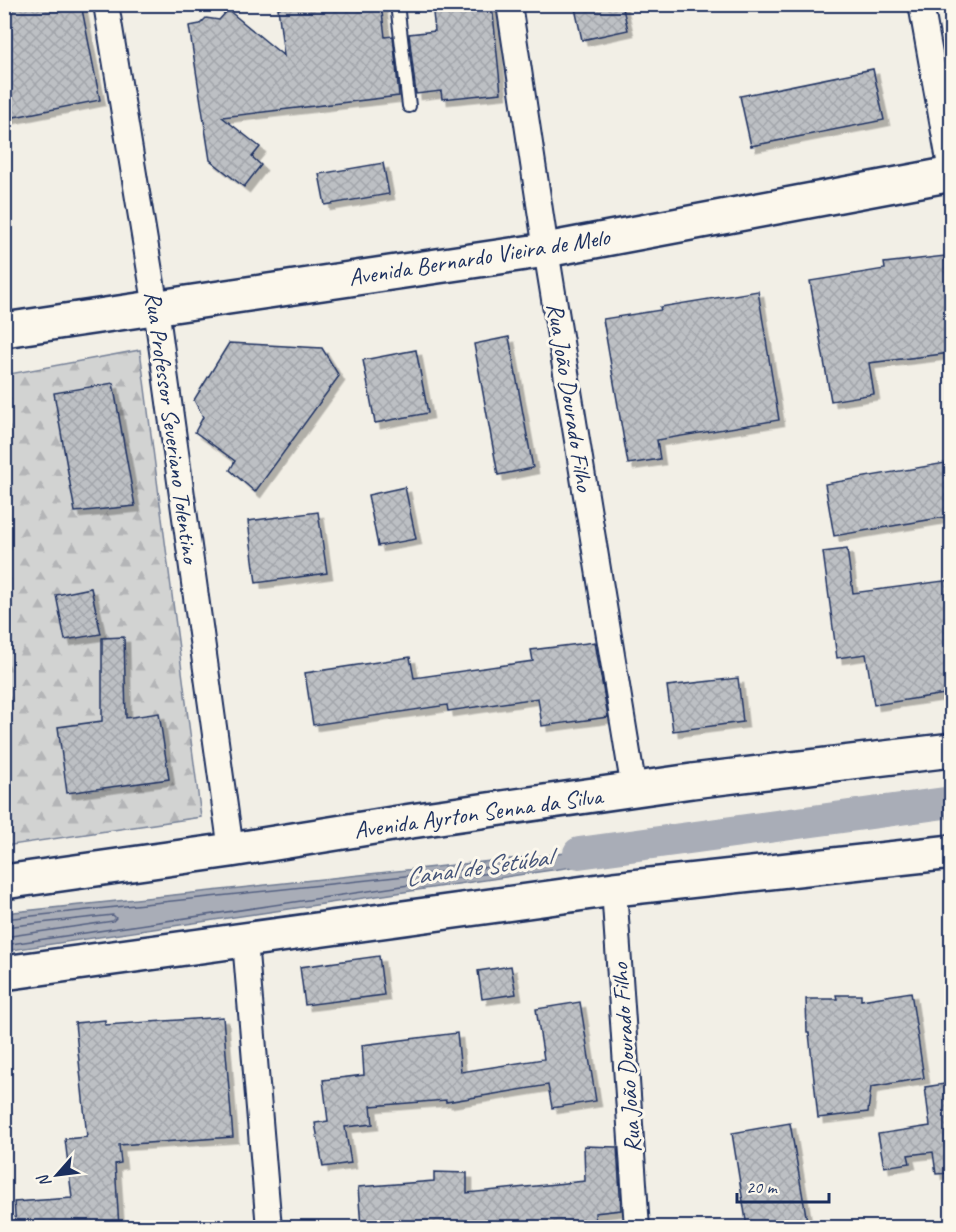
<svg xmlns="http://www.w3.org/2000/svg" width="956" height="1232" font-family="Caveat,sans-serif">
	<style>
		.forest { fill: url(#forest-firs); stroke: #768198; stroke-width: 1.5 }
		.water { fill: #a9adb7; stroke: #707b93; stroke-width: 1.5 }
		.lines { fill: none; stroke-linecap: round; stroke-linejoin: round }
		.shore { stroke: #546182; stroke-width: 1.5 }
		.canal { stroke: #a9adb7; stroke-width: 32 }
		.building { fill: url(#building-cross-hatch); stroke: #1b2f5e; stroke-width: 1.5; filter: url(#shadow) }
		.service-casing { stroke: #1b2f5e; stroke-width: 16 }
		.minor-casing { stroke: #1b2f5e; stroke-width: 28 }
		.primary-casing { stroke: #1b2f5e; stroke-width: 38 }
		.service { stroke: #fbf7ec; stroke-width: 12 }
		.minor { stroke: #fbf7ec; stroke-width: 24 }
		.primary { stroke: #fbf7ec; stroke-width: 33 }
		.labels { text-anchor: middle; dominant-baseline: central; stroke-width: 6; stroke-linejoin: round; paint-order: stroke }
		.street-label { font-size: 24px; fill: #1b2f5e; stroke: #fbf7ec }
		.water-label { font-size: 26px; font-style: italic; fill: #465579; stroke: #fbf7ec }
	</style>
	<defs>
		<pattern id="forest-firs" width="22" height="20" patternUnits="userSpaceOnUse" patternTransform="scale(1.5)"><rect width="22" height="20" fill="#d2d3d2"/><path d="M5 1l3.5 6h-7zM16 11l3.5 6h-7z" fill="#b4b5b7"/></pattern>
		<pattern id="building-cross-hatch" width="8" height="8" patternUnits="userSpaceOnUse" patternTransform="scale(1.5)"><rect width="8" height="8" fill="#bdc0c4"/><path d="M0 0l8 8M0 8l8-8" fill="none" stroke="#a2a5ab"/></pattern>
		<filter id="shadow"><feDropShadow dx="5.5" dy="5.5" stdDeviation="0" flood-color="#0004"/></filter>
	</defs>
	<rect width="100%" height="100%" fill="#f2efe6"/>
	<filter id="ink" filterUnits="userSpaceOnUse"><feTurbulence type="fractalNoise" baseFrequency=".0167" numOctaves="2"/><feDisplacementMap in="SourceGraphic" scale="12" xChannelSelector="R" yChannelSelector="G"/><feConvolveMatrix kernelMatrix="1 2 1 2 8 2 1 2 1" color-interpolation-filters="sRGB"/></filter>
	<g filter="url(#ink)">
		<!-- forest -->
		<path class="forest" d="M140,350L201,817L5,846L4,375Z"/>
		<!-- water -->
		<path class="water" d="M951,805V811L5,951V913L622,847Z"/>
		<g class="lines">
			<!-- shore -->
			<g class="shore">
				<path d="M4,919L489,867L493,870L490,873L4,945"/>
				<path d="M4,927L113,915L116,918L113,921L4,937"/>
			</g>
			<!-- canal -->
			<path class="canal" d="M579,853L952,802"/>
		</g>
		<!-- building -->
		<g class="building">
			<path d="M4,4H81L100,100L4,119Z"/>
			<path d="M308,4H381L385,37L393,36L399,96L222,117L260,147L252,157L261,165L244,187L210,160L189,26L200,24L206,18L219,20L228,10L284,56L278,8Z"/>
			<path d="M432,4H492L501,93L442,99L441,91L416,94L409,34L435,31Z"/>
			<path d="M574,4H622L628,30L582,40Z"/>
			<path d="M873,69L884,120L751,146L740,96Z"/>
			<path d="M383,163L389,194L325,205L319,174Z"/>
			<path d="M945,256L951,312V353L869,363L874,394L831,401L810,281L885,269L884,263Z"/>
			<path d="M758,291L779,420L657,440L660,459L628,464L603,319L661,310L660,307Z"/>
			<path d="M509,337L533,468L498,475L474,344Z"/>
			<path d="M229,343L322,348L339,376L255,492L230,470L235,461L195,432L203,417L194,400Z"/>
			<path d="M416,350L428,413L375,423L363,360Z"/>
			<path d="M113,383L135,506L75,512L54,393Z"/>
			<path d="M945,463L951,499V516L834,536L825,484Z"/>
			<path d="M405,487L416,539L378,546L368,495Z"/>
			<path d="M318,512L327,573L256,583L248,521Z"/>
			<path d="M847,549L853,593L951,580V693L874,705L866,654L837,658L823,552Z"/>
			<path d="M91,588L101,634L65,640L56,595Z"/>
			<path d="M124,637L126,718L159,713L169,779L67,793L58,727L102,721V638Z"/>
			<path d="M595,642L608,717L542,726L538,698L448,711L447,705L313,725L305,673L410,657L414,678L533,661L531,650Z"/>
			<path d="M738,678L743,722L673,731L667,686Z"/>
			<path d="M379,956L384,995L305,1005L300,967Z"/>
			<path d="M511,966L516,994L482,999L478,971Z"/>
			<path d="M911,992L924,1078L871,1087L868,1112L818,1118L809,1033H807L806,999H837L836,995H861V1000Z"/>
			<path d="M580,1002L596,1101L552,1108L548,1085L446,1102V1100L371,1106L373,1124L345,1127L351,1163L323,1167L315,1123L328,1121L323,1080L364,1075L362,1045L457,1033L461,1072L544,1059L536,1009Z"/>
			<path d="M223,1017L233,1137L119,1145L121,1163L115,1164L119,1227H16L14,1202L72,1198L65,1139L87,1137L75,1023L105,1020V1025Z"/>
			<path d="M951,1083V1173L936,1174L933,1152L908,1155L910,1163L884,1167L878,1134L930,1126L925,1087Z"/>
			<path d="M790,1123L808,1227H747L732,1133Z"/>
			<path d="M584,1146L617,1147L621,1210L595,1213L596,1227H361L358,1187L434,1181V1172L467,1173V1193L585,1181Z"/>
		</g>
		<g class="lines">
			<!-- service casing -->
			<g class="service-casing">
				<path id="service" d="M397,4L409,106"/>
			</g>
			<!-- minor casing -->
			<g class="minor-casing">
				<g id="minor">
					<path d="M106,4L156,308L231,850"/>
					<path d="M509,4L546,250L634,790"/>
					<path d="M921,4L952,177"/>
					<path d="M614,889L637,1228"/>
					<path d="M245,941L269,1228"/>
				</g>
			</g>
			<!-- primary casing -->
			<g class="primary-casing">
				<g id="primary">
					<path d="M4,330L546,250L952,174"/>
					<path d="M4,882L231,850L411,821L692,781L952,750"/>
					<path d="M4,973L614,889L952,852"/>
				</g>
			</g>
			<!-- service -->
			<use href="#service" class="service"/>
			<!-- minor -->
			<use href="#minor" class="minor"/>
			<!-- primary -->
			<use href="#primary" class="primary"/>
		</g>
	</g>
	<g class="labels">
		<!-- street labels -->
		<g class="street-label">
			<text transform="translate(479 257) rotate(-9)">Avenida Bernardo Vieira de Melo</text>
			<text transform="translate(570 397) rotate(81)">Rua João Dourado Filho</text>
			<text transform="translate(172 427) rotate(82)">Rua Professor Severiano Tolentino</text>
			<text transform="translate(478 813) rotate(-8)">Avenida Ayrton Senna da Silva</text>
			<text transform="translate(626 1058) rotate(-94)">Rua João Dourado Filho</text>
		</g>
		<!-- water labels -->
		<g class="water-label">
			<text transform="translate(478 867) rotate(-8)">Canal de Setúbal</text>
		</g>
	</g>
	<!-- margin -->
	<rect width="956" height="1232" fill="none" stroke="#fbf7ec" stroke-width="24"/>
	<rect x="12" y="12" width="932" height="1208" fill="none" stroke="#1b2f5e" stroke-width="2" filter="url(#ink)"/>
	<!-- north arrow -->
	<g transform="translate(57 1175) rotate(242)" stroke="#fbf7ec" stroke-width="4.5" paint-order="stroke">
	<path d="M0-4.5L10 22L0 15L-10 22Z" fill="#1b2f5e"/>
	<text y="-9" font-size="16" font-weight="bold" text-anchor="middle" fill="#1b2f5e">N</text>
	</g>
	<!-- scale -->
	<path d="M737 1193v9h92v-9" fill="none" stroke="#1b2f5e" stroke-width="3"/>
	<text x="746" y="1193" font-size="18" fill="#1b2f5e" stroke="#fbf7ec" stroke-width="4.5" paint-order="stroke">20 m</text>
</svg>
